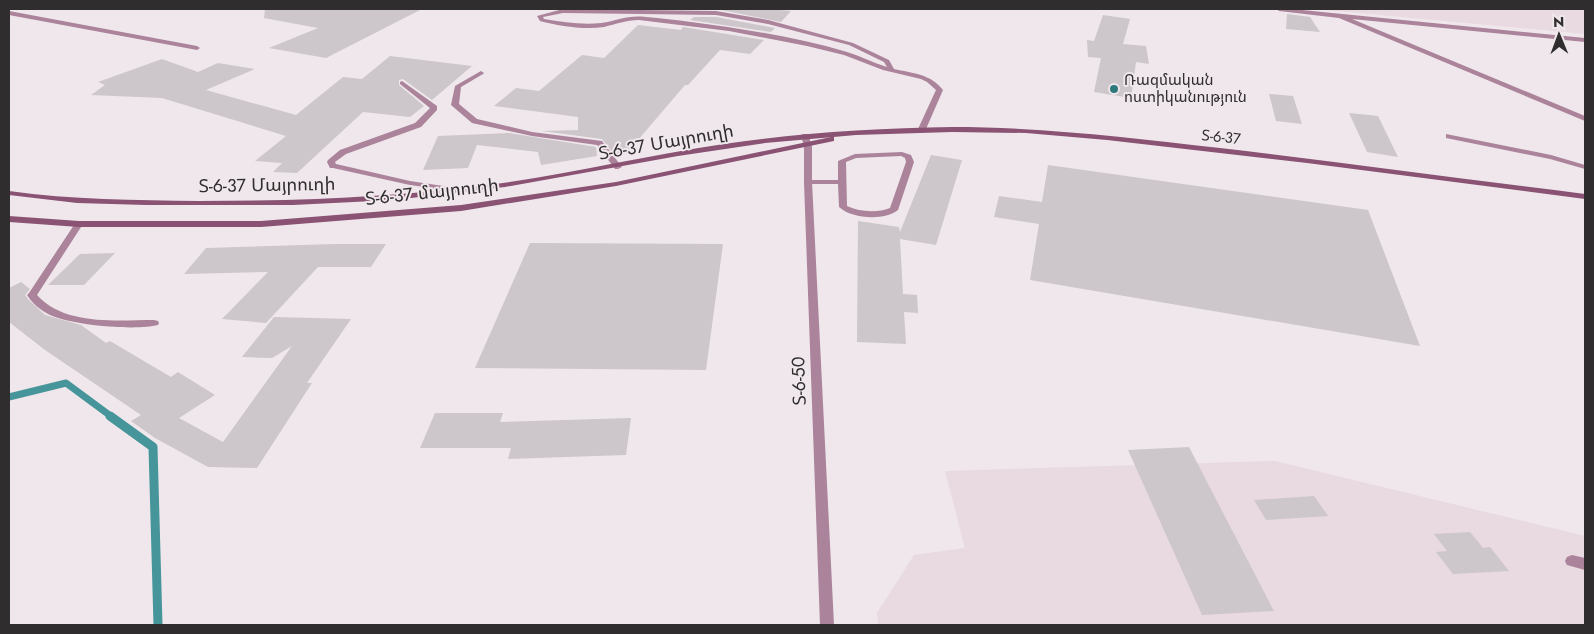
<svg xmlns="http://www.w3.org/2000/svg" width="1594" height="634" font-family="Jost,'Noto Sans Armenian',sans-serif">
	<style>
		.built { fill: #e9d9e1 }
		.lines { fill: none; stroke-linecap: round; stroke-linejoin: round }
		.stream-far1 { stroke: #46959a; stroke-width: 7 }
		.stream { stroke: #46959a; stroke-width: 9 }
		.building { fill: #cdc6ca }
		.service { fill: #ab839a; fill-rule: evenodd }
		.tertiary { fill: #ab839a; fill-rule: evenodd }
		.secondary { fill: #8a5273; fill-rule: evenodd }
		.poi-dot { fill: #2e787c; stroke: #efe7eb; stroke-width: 2 }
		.labels { text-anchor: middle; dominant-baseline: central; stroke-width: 4; stroke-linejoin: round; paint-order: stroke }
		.far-poi-label { font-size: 15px; fill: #302d2e; stroke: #efe7eb; text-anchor: start }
		.far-street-label { font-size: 15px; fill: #302d2e; stroke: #efe7eb }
		.street-label { font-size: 18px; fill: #302d2e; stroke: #efe7eb }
	</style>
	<rect width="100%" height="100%" fill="#efe7eb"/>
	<!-- built -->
	<g class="built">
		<path d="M1315,9H1585V34Z"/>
		<path d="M1275,461L1585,536V625H878L877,613L914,555L965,548L945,471Z"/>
	</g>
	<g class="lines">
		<!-- stream-far1 -->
		<path class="stream-far1" d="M9,397L66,383L112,417"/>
		<!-- stream -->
		<path class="stream" d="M110,416L153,447L158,625"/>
	</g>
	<!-- building -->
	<g class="building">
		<path d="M265,9H422L326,58L269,48L318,28L264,18Z"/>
		<path d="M702,9H769L791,11L781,22L716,9Z"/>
		<path d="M1287,14L1310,17L1320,32L1286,29Z"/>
		<path d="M1103,15L1130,19L1123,44L1146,46L1149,64L1136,62L1131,98L1094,92L1101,58L1088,57L1087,40L1094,41Z"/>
		<path d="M694,17H716L775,28L771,32L690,20Z"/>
		<path d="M638,25L681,30L683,27L764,40L750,54L720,50L688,85H685L626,154L612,152L602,139L542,131L578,130V117L494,106L516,88L539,91L582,55L604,58Z"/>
		<path d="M390,56L472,66L432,100L403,79L399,80V85L424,106L410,117L363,112L297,173L273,172L282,163L255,161L286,136L162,98L91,95L105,85L98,82L162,59L198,72L218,63L255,69L206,90L296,115L343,77L362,79Z"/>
		<path d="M1269,94L1293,96L1302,124L1276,121Z"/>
		<path d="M1349,113L1378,116L1398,157L1367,152Z"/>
		<path d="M509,133L596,147L597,156L541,165L538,152L477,145L468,168L423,170L438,136Z"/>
		<path d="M931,155L962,160L936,245L900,239L903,294L917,295L918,313L904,312L906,344L857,342L858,221L899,227L900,232Z"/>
		<path d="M1048,165L1368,210L1420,346L1030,280L1039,224L994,217L999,196L1042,202Z"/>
		<path d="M530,243L723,244L706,370L475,368Z"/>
		<path d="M335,244H386L371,267H318L266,323L222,319L268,272L184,274L206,248Z"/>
		<path d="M115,253L84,285H48L80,254Z"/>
		<path d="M21,282L30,289L25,295L28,299L45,315L81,325L106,343L110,341L171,377L178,372L215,395L179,418L223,442L292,346L272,358L242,357L274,317L351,319L307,383H312L257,468L208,467L155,438L131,421L141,415L45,350L9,322V288Z"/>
		<path d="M435,413H503L500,422L631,418L626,455L508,459L511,448H420Z"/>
		<path d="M1189,447L1220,507L1274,611L1202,615L1128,450Z"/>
		<path d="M1314,496L1328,516L1266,520L1254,500Z"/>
		<path d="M1470,532L1483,548L1490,547L1509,571L1453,574L1436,552L1447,551L1434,534Z"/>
	</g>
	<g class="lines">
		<!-- service -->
		<g class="service">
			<path d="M563,9L716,11L768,20L853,43L889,60L894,69C912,73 931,74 943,90L926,129L922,131L918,129L936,90L927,82L921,79L883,70L844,55L807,46L729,31L639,20C626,20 616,24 604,27C583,30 560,26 540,21L537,16ZM563,13L716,15L768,24L849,45L884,62L887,67C873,63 861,56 847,52C796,37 744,29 691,22C676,20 661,18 646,17C626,15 618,21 601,23C582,25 563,22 544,19L543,17Z"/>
			<path d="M1276,9H1292L1585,38V42L1352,19L1585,116V121L1339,18L1279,11Z"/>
			<path d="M9,11L197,46L200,48L197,50L9,15Z"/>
			<path d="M481,71L484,73L483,74L461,87L459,104L477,119L532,132L602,141L622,167L618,169H615L597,145L532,136L472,123L451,105L455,86Z"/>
			<path d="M402,81L437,106V110L421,127L346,154L335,162L336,164L410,181L463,189H466V193L410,185L333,168H330L327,162L328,160L340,150L415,123L430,108L400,84V82Z"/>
			<path d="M1446,134L1551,155L1585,165V169L1550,159L1446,138Z"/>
			<path d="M902,152L911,155L914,162L898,210C884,221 852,219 839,207L838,184H808L804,182L808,180H838V161L855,154ZM901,156L905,158L906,162L890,208C877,213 860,212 847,206L846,162L856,158Z"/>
			<path d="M79,221L83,224L37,295C65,326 116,320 154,320L158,321L159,323L158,325C135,331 71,325 50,315C40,310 33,304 27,295L29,293L76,222Z"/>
			<path d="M1572,555L1585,558V570L1567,565L1565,561L1567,557Z"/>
		</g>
		<!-- tertiary -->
		<path class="tertiary" d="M802,134H808L812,146V182L834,625H820L804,182V146L801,136Z"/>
		<!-- secondary -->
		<g class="secondary">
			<path d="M952,127C1042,127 1131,138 1220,148C1342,162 1463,179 1585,194V199L1307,163L1107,140L1026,133L952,132L856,135L765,143L678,156L505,187L394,200L293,205H146L77,203L9,195V191C72,200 135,200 199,201C301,201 402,197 503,183C577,172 650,155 724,144C799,133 875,128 952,127Z"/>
			<path d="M831,137H834V141L616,186L461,211L261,227H79L9,222V216L79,221H261L461,205L616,182Z"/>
		</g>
	</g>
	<!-- markers -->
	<circle class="poi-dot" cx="1114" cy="89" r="5"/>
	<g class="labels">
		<!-- far-poi labels -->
		<g class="far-poi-label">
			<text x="1124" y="80">Ռազմական<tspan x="1124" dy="17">ոստիկանություն</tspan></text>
		</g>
		<!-- far-street labels -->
		<g class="far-street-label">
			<text transform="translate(1221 137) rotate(6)">Տ-6-37</text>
		</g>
		<!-- street labels -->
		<g class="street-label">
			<text transform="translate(666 142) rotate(-10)">Տ-6-37 Մայրուղի</text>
			<text transform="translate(267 185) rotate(-1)">Տ-6-37 Մայրուղի</text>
			<text transform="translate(432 192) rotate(-6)">Տ-6-37 մայրուղի</text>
			<text transform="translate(799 381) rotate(-92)">Տ-6-50</text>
		</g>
	</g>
	<!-- border -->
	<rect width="1594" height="634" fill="none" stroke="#302d2e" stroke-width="20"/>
	<!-- north arrow -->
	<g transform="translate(1559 35) rotate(359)" stroke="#efe7eb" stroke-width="4" paint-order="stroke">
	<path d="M0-4L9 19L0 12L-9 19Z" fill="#302d2e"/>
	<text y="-8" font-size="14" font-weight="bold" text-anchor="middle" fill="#302d2e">N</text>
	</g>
</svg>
